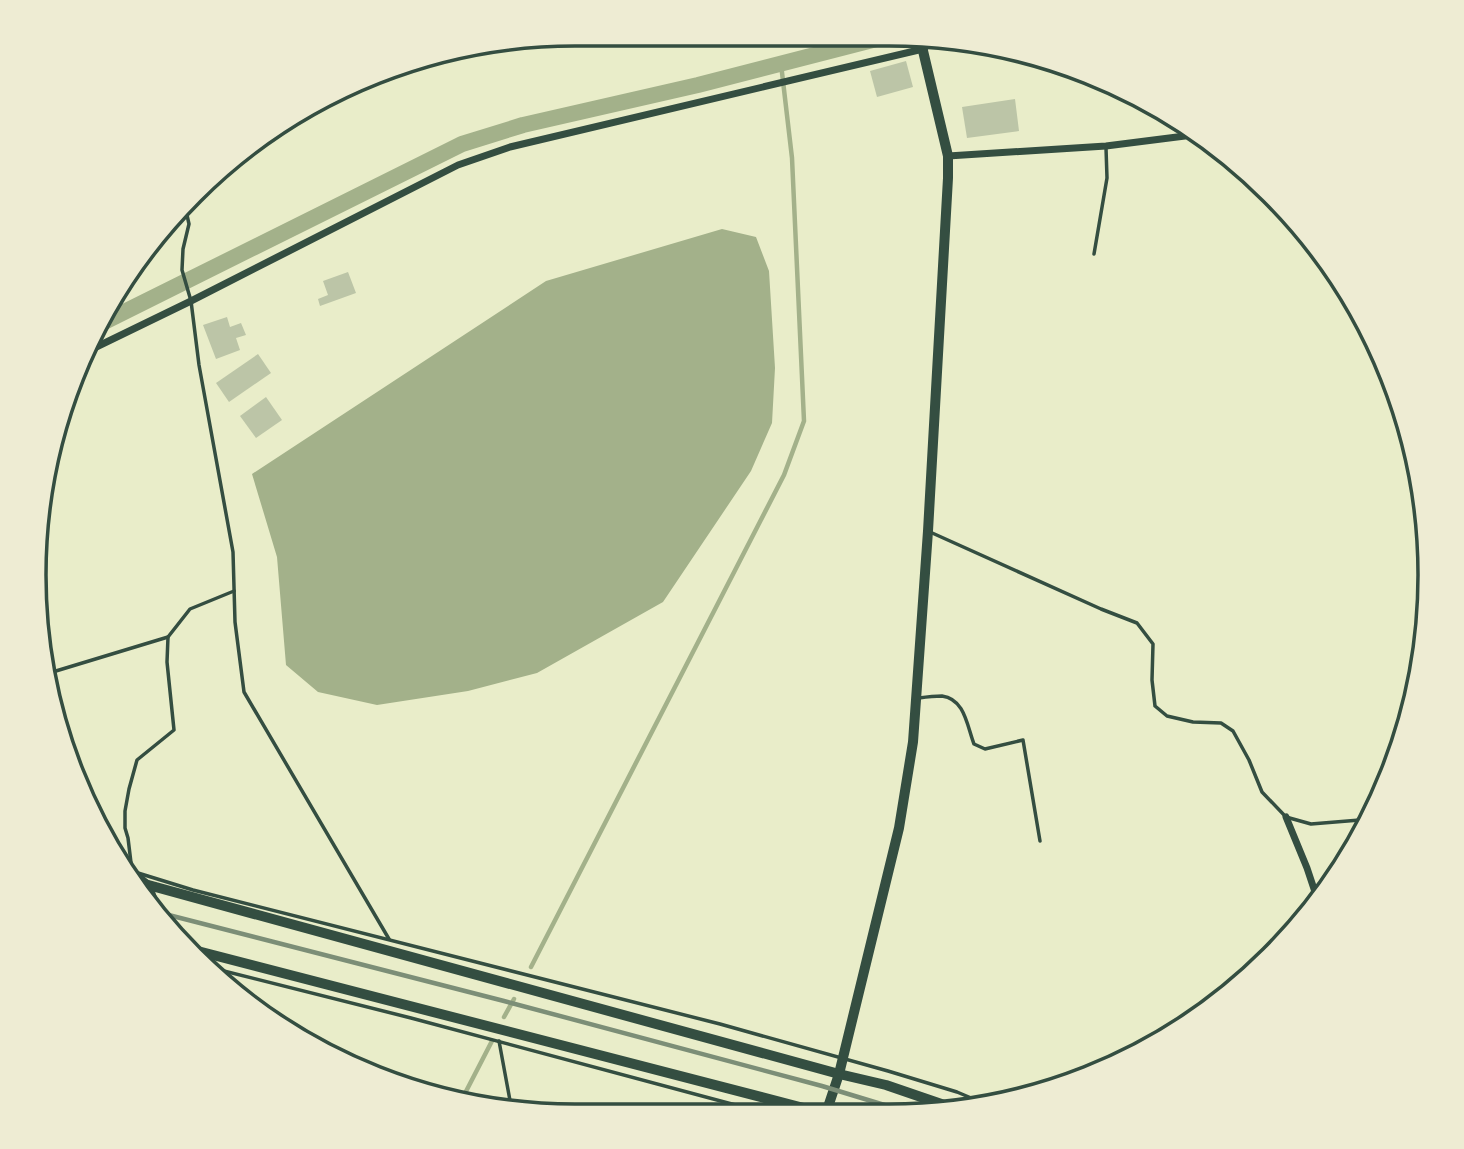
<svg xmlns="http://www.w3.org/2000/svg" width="1464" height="1149" font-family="'Fira Sans Condensed',sans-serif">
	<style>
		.water { fill: #a3b18a }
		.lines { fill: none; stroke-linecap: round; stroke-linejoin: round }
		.stream { stroke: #a3b18a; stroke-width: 4.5 }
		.canal { stroke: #a3b18a; stroke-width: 16 }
		.building { fill: #bcc5a7 }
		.service { stroke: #344e41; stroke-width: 3.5 }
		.minor { stroke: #344e41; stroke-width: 7 }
		.tertiary { stroke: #344e41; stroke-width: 10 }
		.secondary { stroke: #344e41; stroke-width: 10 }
		.rail { stroke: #7c8e77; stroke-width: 4.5 }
		.rim { fill: none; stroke: #344e41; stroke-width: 3.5 }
	</style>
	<rect width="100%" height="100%" fill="#e9edc9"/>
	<!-- water -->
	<path class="water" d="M722,229L756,237L769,271L775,368L772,423L751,471L663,602L537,673L468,691L377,705L318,692L286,665L277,557L252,474L546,281Z"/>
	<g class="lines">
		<!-- stream -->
		<g class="stream">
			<path d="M531,967L784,475L804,421L792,158L781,64"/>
			<path d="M504,1017L514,999"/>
			<path d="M460,1103L492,1041"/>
		</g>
		<!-- canal -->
		<path class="canal" d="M96,326L462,144L523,125L698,85L896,34"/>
	</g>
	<!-- building -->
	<g class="building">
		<path d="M906,61L913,87L877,97L870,71Z"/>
		<path d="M1015,99L1019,131L967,138L962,107Z"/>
		<path d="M348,272L356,293L320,306L318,299L328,295L323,281Z"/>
		<path d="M227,317L230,327L241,323L246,335L236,338L240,350L216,359L203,325Z"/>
		<path d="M258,354L271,373L229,402L216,383Z"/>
		<path d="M266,397L282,420L256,438L240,416Z"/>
	</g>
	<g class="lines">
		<!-- service -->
		<g class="service">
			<path d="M184,202L189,224L183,249L182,270L191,301L199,365L233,552L235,622L244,692L389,939"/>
			<path d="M1094,254L1107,178L1106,148"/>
			<path d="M930,532L1101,609L1137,623L1153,644L1152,680L1155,706L1167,716L1193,722L1221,723L1233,731L1249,760L1262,792L1286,817L1311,824L1372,819"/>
			<path d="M46,674L168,637"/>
			<path d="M919,698C926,697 934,696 942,696C965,699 967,726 974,744L985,749L1023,740L1040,841"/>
			<path d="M122,868L130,870"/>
			<path d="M132,871L128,838L125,828V811L129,789L137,760L174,730L167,662L168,637L190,609L234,591"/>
			<path d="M138,873L193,890L720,1024L888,1071L957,1092L983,1103"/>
			<path d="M208,967L411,1018L758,1111"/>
			<path d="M499,1041L511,1106"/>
		</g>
		<!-- minor -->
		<g class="minor">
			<path d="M948,156L1106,146L1185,136"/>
			<path d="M86,352L191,301L458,165L510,147L923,49L937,37"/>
			<path d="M1286,817L1307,868L1319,904"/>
			<path d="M132,871L149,885L163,925"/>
		</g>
		<!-- tertiary -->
		<path class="tertiary" d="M826,1113L839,1074L899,828L913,742L928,531L948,178V156L919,34"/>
		<!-- secondary -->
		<g class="secondary">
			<path d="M130,880L839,1074L886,1085L956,1109"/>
			<path d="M186,948L819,1112"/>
		</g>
		<!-- rail -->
		<path class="rail" d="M153,911L504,1001L822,1086L914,1114"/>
	</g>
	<!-- crop -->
	<path d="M0 0H1464V1149H0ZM575 46H889A529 529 0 0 1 1418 575V575A529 529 0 0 1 889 1104H575A529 529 0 0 1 46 575V575A529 529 0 0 1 575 46Z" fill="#eeecd3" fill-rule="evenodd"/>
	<path class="rim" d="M575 46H889A529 529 0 0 1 1418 575V575A529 529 0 0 1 889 1104H575A529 529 0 0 1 46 575V575A529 529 0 0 1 575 46Z"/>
</svg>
